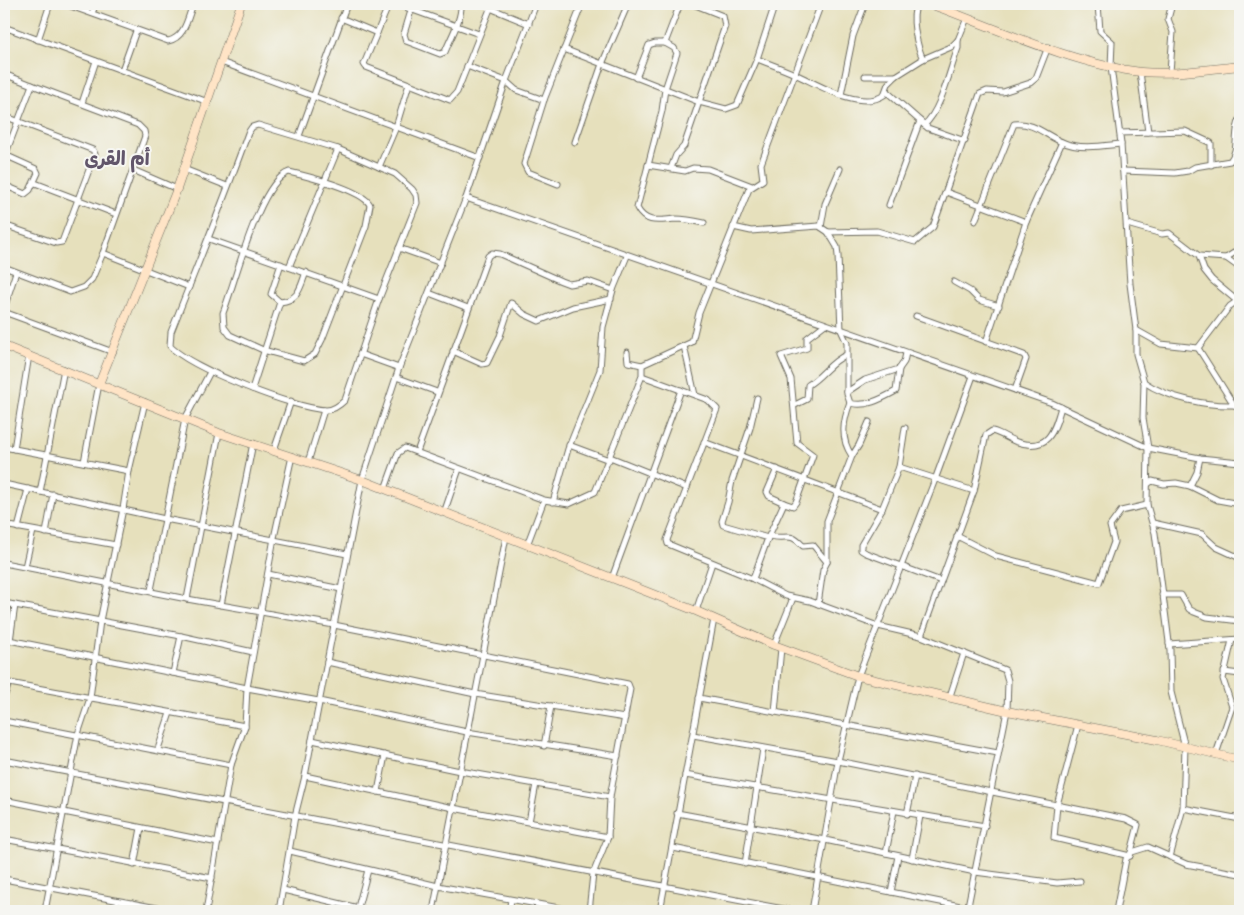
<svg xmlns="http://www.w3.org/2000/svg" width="1244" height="915" font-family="'Gochi Hand','Playpen Sans Arabic',sans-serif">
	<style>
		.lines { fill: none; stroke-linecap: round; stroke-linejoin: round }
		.street-casing { stroke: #6c6a5e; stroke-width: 7 }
		.secondary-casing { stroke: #6c6a5e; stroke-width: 9 }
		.street { stroke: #fff; stroke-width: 5 }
		.secondary { stroke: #ffe4c6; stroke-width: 8 }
		.labels { text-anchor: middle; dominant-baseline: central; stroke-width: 4; stroke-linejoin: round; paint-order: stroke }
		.district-label { font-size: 19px; font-weight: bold; fill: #62566b; stroke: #f6f6f2 }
	</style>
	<rect width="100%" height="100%" fill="#f6f6f2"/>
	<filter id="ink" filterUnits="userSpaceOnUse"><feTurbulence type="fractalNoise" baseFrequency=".02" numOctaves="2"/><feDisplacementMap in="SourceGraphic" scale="10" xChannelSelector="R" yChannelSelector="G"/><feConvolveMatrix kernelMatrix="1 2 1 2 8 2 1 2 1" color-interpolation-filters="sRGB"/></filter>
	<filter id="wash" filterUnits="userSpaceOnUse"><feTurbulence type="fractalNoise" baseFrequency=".0096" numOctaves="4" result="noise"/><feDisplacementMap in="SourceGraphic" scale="20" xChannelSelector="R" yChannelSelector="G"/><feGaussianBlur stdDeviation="1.12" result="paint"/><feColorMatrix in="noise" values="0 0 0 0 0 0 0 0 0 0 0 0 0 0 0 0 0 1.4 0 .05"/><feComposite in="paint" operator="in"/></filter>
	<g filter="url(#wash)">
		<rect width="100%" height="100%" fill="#e6e0bc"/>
	</g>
	<g filter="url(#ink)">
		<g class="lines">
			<!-- street casing -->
			<g class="street-casing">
				<g id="street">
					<path d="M65,4L168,41C185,38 188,17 193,4"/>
					<path d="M389,4L364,64L366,67L450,100L457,92L492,4"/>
					<path d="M396,4L479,34"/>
					<path d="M413,4L404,34L406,41L440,54L445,52C451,37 462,19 461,4"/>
					<path d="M680,4L665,43L674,48L677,53L665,89L662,111L637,208C646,225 660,220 676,219C685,219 695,221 704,223"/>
					<path d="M917,4C910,17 917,46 923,59"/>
					<path d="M1098,4L1100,31L1112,42L1111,67L1121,144L1130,284L1136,330V354L1144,382L1143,418L1148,448L1147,505L1155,533L1170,650L1171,692L1185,747L1183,808L1170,857"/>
					<path d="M490,8L529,24"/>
					<path d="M92,13L96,4"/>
					<path d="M341,18L377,33"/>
					<path d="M4,27L208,102"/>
					<path d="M38,40L50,4"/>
					<path d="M564,49L699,102L726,109L737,105L757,59L775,4"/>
					<path d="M757,59C770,64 784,69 797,75C819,85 861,111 884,95L888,84L896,76L923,59L951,47L958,40L967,18"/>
					<path d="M221,62L480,158"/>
					<path d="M467,66L506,81L516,90L544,100"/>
					<path d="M122,70L136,31"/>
					<path d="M1140,72L1148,132"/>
					<path d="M1170,72L1173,32L1168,19L1172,4"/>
					<path d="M4,74L32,85"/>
					<path d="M865,76H896"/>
					<path d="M636,78L649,45L655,43H665"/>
					<path d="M886,91L928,128L965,141"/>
					<path d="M841,95L853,36L865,4"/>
					<path d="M82,103L96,61"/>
					<path d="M4,116L93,150L95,154L62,242L56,243L4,225"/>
					<path d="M258,125L338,149L395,174L412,189L416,195L417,203L379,299L345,400C340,405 334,410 326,410C295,409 190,368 170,346L171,332C197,266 224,200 248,133L252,127Z"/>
					<path d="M924,125C941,111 950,69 958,48V40"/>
					<path d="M1120,133L1185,131L1211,143V165"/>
					<path d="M299,136L347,4"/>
					<path d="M575,142L602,64L628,4"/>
					<path d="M4,158L32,85L138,125L144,131L145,136L103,253L92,279L84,287L70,292L4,267"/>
					<path d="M648,165L685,171L693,168L708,169L752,186"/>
					<path d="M379,167L396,127L409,84"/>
					<path d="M671,168L676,155L684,146L725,26L723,16L693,4"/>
					<path d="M184,169L227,186"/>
					<path d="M133,170L177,189"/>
					<path d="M1123,171L1175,173L1188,171L1195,167L1230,161C1240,149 1233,133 1240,119"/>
					<path d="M289,172C306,176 363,190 370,205L366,226L322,340L315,354L304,361L263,350L230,335L224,327L223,313C235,283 259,182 289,172Z"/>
					<path d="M35,183L116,214"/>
					<path d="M558,184L528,172L524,164L544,100L582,4"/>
					<path d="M4,185L25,194L30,190L38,173L36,169L5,155"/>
					<path d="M946,192L1026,222"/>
					<path d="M466,198L1052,403L1148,448L1200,458L1240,462"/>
					<path d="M889,205L920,121"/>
					<path d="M975,221L1014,124C1034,122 1045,135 1062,142C1080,150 1102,146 1121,144"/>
					<path d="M1127,224L1162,234L1169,233L1199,256L1204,270L1212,280L1236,300"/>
					<path d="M733,227L751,231L819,226L828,232L877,231L915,242L933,227L980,94L987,91L1003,92L1030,83L1036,78L1048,47"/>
					<path d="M821,227L825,204L840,169"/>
					<path d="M828,232L837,247L838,256L841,330L847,343V394L850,403C866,408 883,398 896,391L899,369L904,362L906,353"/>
					<path d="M209,239L379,299"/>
					<path d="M399,248L441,263"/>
					<path d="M103,253L189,287"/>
					<path d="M1199,256L1226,258L1240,249"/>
					<path d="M1226,258L1240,268"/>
					<path d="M281,264L271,294L280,302C299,300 300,288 306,272"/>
					<path d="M289,267L338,149"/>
					<path d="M954,282L970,291L979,300L999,306"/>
					<path d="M429,293L468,308"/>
					<path d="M4,308L16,272"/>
					<path d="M4,312L113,352"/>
					<path d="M916,316L1024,355L1026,359L1015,390"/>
					<path d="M1136,330L1161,344L1198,348"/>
					<path d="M986,342L1026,222L1062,142"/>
					<path d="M684,346L695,395"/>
					<path d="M1198,348L1234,405L1240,406"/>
					<path d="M1198,348L1230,306L1240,299"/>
					<path d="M453,351L482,364L487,363L500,336L511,303L524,314L539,321L573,307L611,299"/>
					<path d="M360,354L399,368"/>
					<path d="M642,365L692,342L699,313L749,189L763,180L761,164L821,4"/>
					<path d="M642,376L708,400L717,409L667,540L668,544L753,579L786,596L810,601L878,626L921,636L1005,670L1008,681L1007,711L967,911"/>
					<path d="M396,377L437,392"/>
					<path d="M1144,382C1167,398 1207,406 1234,405"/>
					<path d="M252,389L280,302"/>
					<path d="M847,392L865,380L899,369"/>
					<path d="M757,398L750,428L732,481L728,502L722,521L723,525L768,538"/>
					<path d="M850,403C843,421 840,439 852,456"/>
					<path d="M795,405L807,399L808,385C822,377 831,361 846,355"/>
					<path d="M704,442L882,509"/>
					<path d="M569,445L609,460"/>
					<path d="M4,447L129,471"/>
					<path d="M14,449L29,355"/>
					<path d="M274,450L291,401"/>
					<path d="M417,452L488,256L492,253L500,254L561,281L569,284L588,281L613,290"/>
					<path d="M610,457L687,488"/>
					<path d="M84,462L99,384"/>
					<path d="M308,462L324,410"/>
					<path d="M899,467L905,428"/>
					<path d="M4,484L165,519L347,554"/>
					<path d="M1148,484L1152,481L1164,484L1176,483L1190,486L1218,500L1240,504"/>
					<path d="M1190,486L1197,472L1200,458"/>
					<path d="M385,489L398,453L405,448L544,500L569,504L595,492L642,376V365L628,362L627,352"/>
					<path d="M40,492L64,369"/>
					<path d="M553,502L568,449L600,370L603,327L613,290L627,256"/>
					<path d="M784,503L793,506L796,502L813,455L797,443L791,379L781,356L807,348V338L824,325"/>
					<path d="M444,513L459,469"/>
					<path d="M1153,523L1202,534L1216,547L1240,558"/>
					<path d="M4,525L116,545"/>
					<path d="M18,528L28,489"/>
					<path d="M46,533L53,494"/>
					<path d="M770,536C787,541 788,530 803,546L813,545L827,562"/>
					<path d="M957,536L996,556L1099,583L1114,542L1110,526L1121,511L1147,505"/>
					<path d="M527,545L544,500"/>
					<path d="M4,563L187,599L334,625L628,684L630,689L610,797L608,837L593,874L589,911"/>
					<path d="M25,567L33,531"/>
					<path d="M268,574L341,589"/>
					<path d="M612,578L681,390"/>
					<path d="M753,579L768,538L784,503L769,496L767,492L777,469"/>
					<path d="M941,581L866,553L861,550V545L882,509L899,467L974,491"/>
					<path d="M151,590L185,419L210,372"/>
					<path d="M1162,595H1181L1189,609L1194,612L1207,617L1240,621"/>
					<path d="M187,599L219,433"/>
					<path d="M4,603L181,636L253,652"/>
					<path d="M818,604L823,570L827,562V521L852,456L859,445L869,422"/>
					<path d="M221,605L253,443"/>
					<path d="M696,611L712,563"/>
					<path d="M921,636L974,491L986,435L992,431C1001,433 1008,439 1017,442C1048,452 1054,432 1061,407"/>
					<path d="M4,639L247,688L319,701L467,732L618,756"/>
					<path d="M10,641L15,605"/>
					<path d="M1169,644L1240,639"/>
					<path d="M774,645L793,598"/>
					<path d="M327,662L475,694L625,718"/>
					<path d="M1224,672L1240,674"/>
					<path d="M173,673L181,636"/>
					<path d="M4,682L245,726"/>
					<path d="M950,696L964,653"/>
					<path d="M4,697L9,683"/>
					<path d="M699,698L998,753"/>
					<path d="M775,712L781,648"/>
					<path d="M4,721L231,765"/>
					<path d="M1078,725L1057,805L1054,838L1130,856"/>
					<path d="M693,735L838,761L1126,819L1138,825L1130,856"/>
					<path d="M312,740L460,771L610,797"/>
					<path d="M544,746L551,706"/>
					<path d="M158,749L170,713"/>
					<path d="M1216,754L1232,707L1223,679L1232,640"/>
					<path d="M4,760L794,911"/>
					<path d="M685,775L985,826"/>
					<path d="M305,776L453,808L608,837"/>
					<path d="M378,792L385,755"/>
					<path d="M4,800L218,843"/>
					<path d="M1183,808L1240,819"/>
					<path d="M677,813L825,840L975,872L1057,883L1080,881"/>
					<path d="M907,814L915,776"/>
					<path d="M529,822L536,784"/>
					<path d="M4,839L212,878"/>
					<path d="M673,848L985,911"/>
					<path d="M290,851L438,886L576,911"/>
					<path d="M886,853L894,811"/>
					<path d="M912,859L920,816"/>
					<path d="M745,864L763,749"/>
					<path d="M134,865L141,828"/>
					<path d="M4,879L173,911"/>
					<path d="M283,890L371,911"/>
					<path d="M891,892L898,856"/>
					<path d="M45,911L78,734L90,698L100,621L123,509L129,471L145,402"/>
					<path d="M130,911L132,903"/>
					<path d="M206,911L231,765L245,726L247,688L274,538L292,456"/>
					<path d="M279,911L295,816L305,776L362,480L399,368L466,198L506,81L536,4"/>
					<path d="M357,911L368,870"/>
					<path d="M433,911L506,537"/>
					<path d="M509,911L511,900"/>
					<path d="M660,911L714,619"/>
					<path d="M812,911L838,761L858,676L936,477L973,376"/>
					<path d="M1116,911L1126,859L1132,852L1148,847L1186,864L1240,874"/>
				</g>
			</g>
			<!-- secondary casing -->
			<g class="secondary-casing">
				<g id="secondary">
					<path d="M930,4C993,27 1075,65 1141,72C1173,75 1208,69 1240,66"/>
					<path d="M4,346L219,433L362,480L696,611L774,645L858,676L1007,711L1157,740L1240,760"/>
					<path d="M99,384L177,189L241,4"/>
				</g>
			</g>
			<!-- street -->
			<use href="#street" class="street"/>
			<!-- secondary -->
			<use href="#secondary" class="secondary"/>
		</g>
	</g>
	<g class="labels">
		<!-- district labels -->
		<g class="district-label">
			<text x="117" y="161">أم القرى</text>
		</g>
	</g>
	<!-- margin -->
	<rect width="1244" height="915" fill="none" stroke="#f6f6f2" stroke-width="20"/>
</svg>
